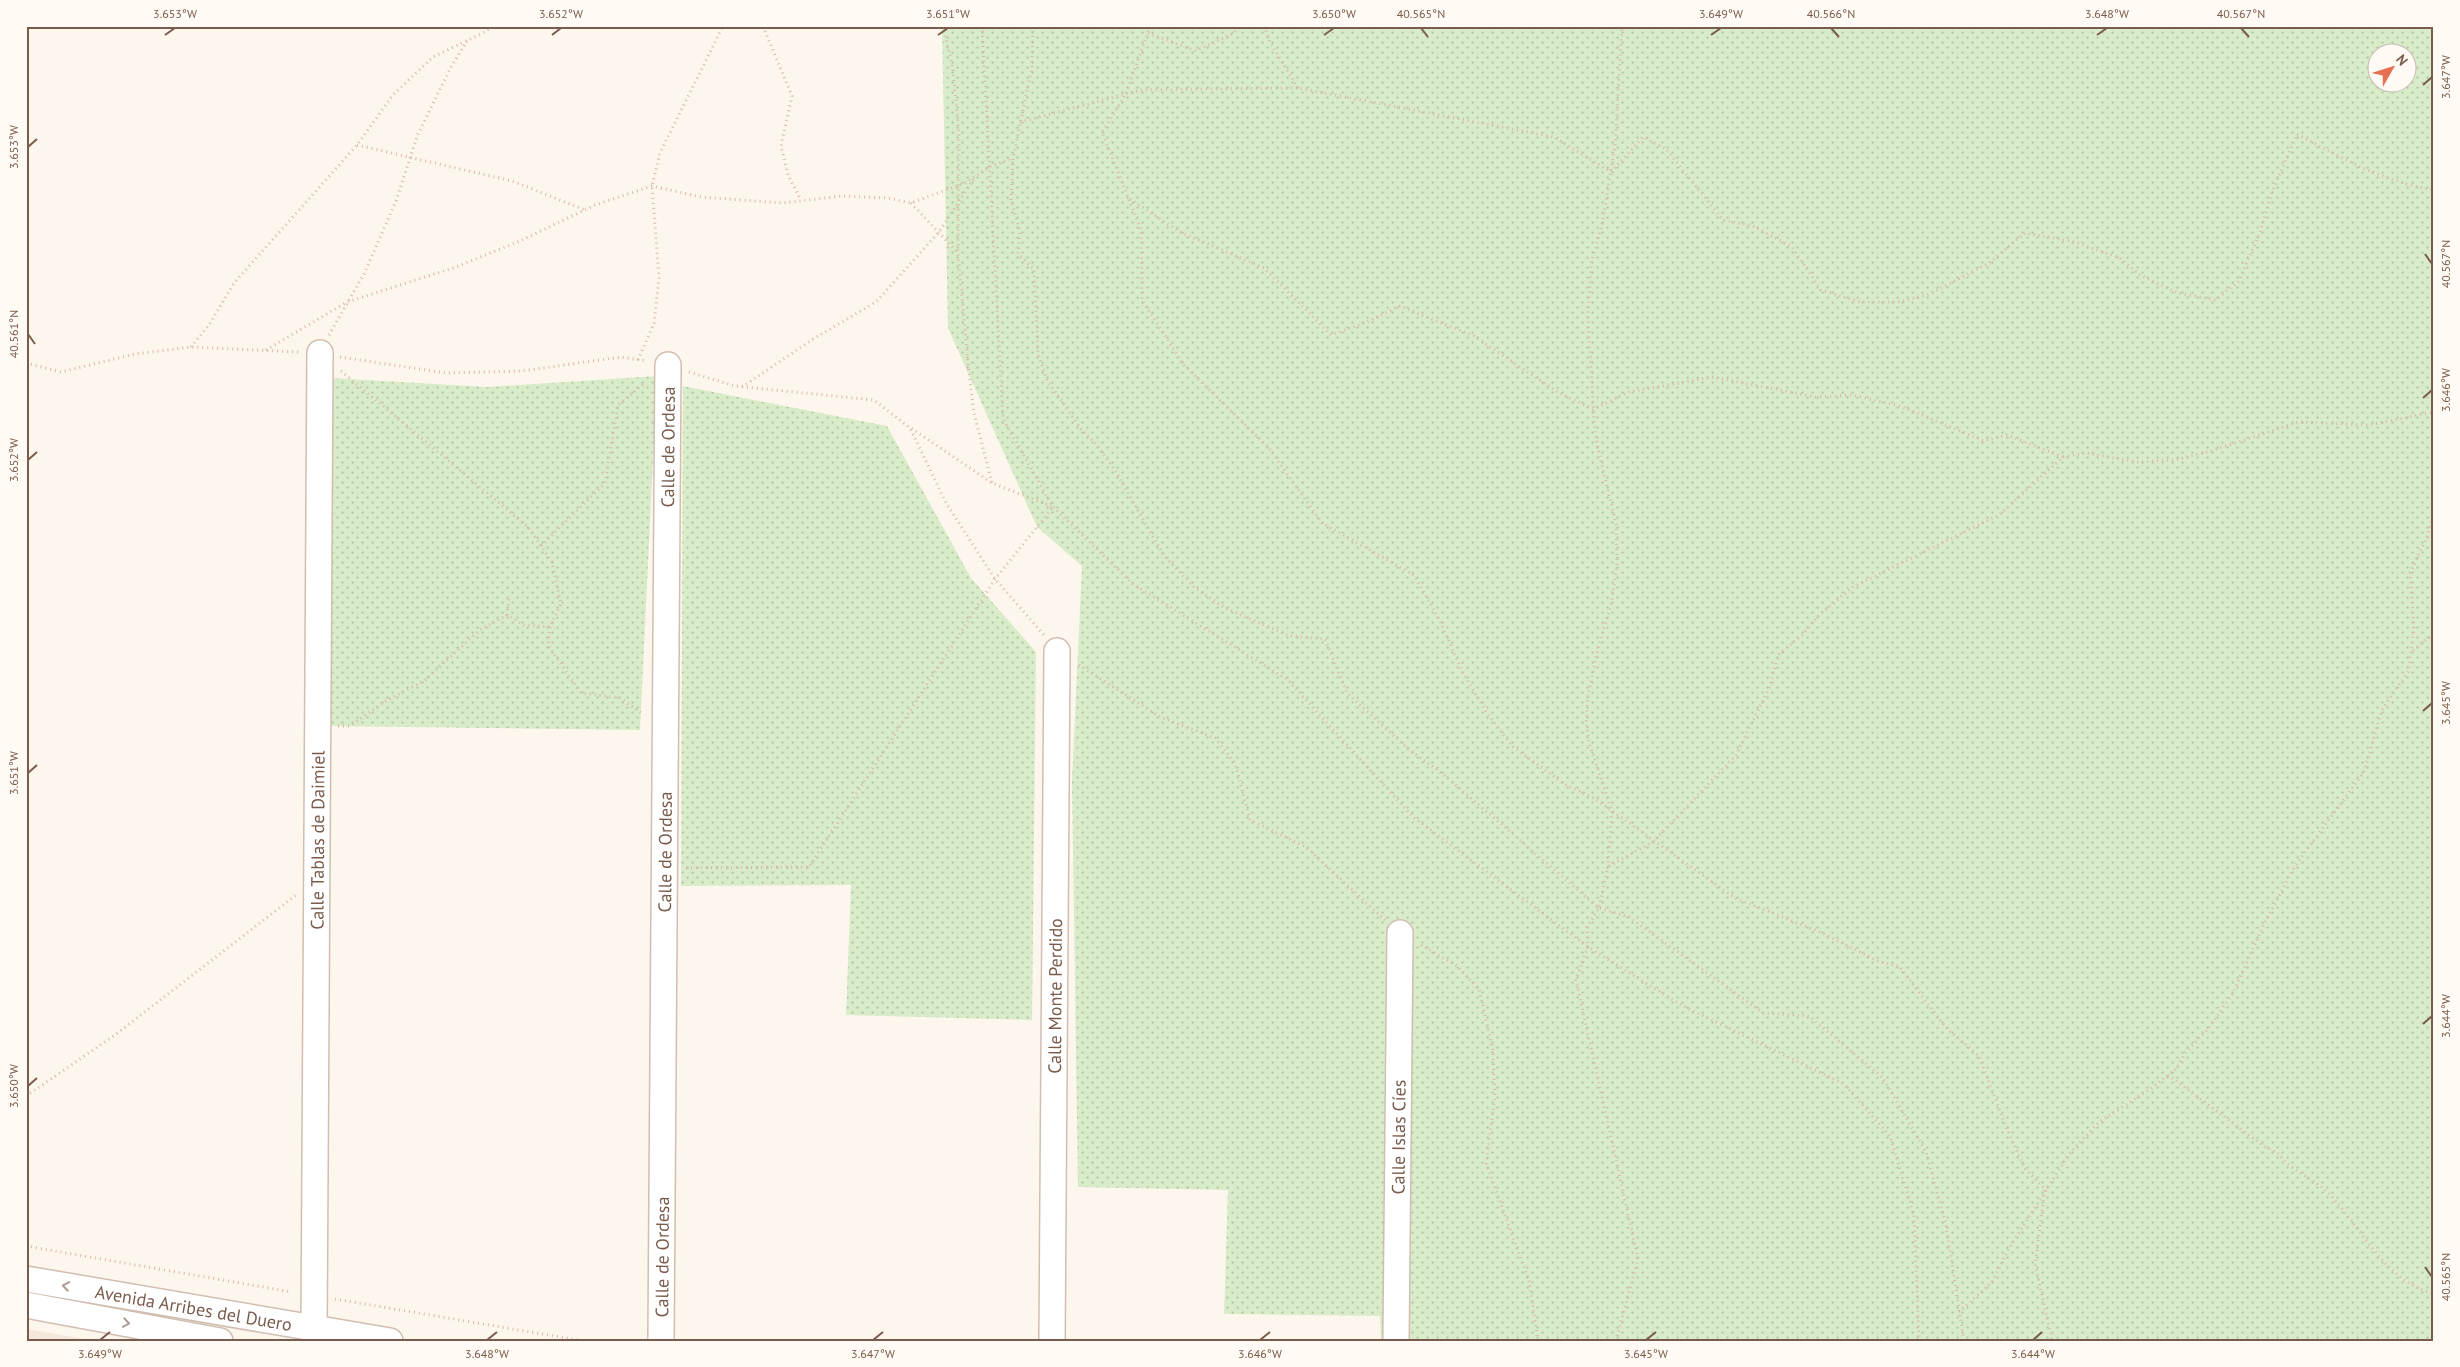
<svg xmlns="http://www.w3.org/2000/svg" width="2460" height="1367" font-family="'PT Sans',sans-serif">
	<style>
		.residential { fill: #f5e8da }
		.park { fill: url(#park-dots); fill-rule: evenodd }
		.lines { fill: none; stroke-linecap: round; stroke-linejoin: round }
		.minor-casing { stroke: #d1beb0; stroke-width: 28 }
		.path { stroke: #d9b8a5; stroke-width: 3; stroke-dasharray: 1 4; stroke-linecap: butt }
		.minor { stroke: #fff; stroke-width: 25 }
		.oneway { stroke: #af9d94 }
		.ticks { fill: none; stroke: #7a5c4d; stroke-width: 2 }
		.labels { text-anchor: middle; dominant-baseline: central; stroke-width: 4; stroke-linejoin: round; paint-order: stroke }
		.street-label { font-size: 18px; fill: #7a5c4d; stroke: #fffaf3 }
		.neatline { fill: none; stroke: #7a5c4d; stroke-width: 2 }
		.ticks-label { font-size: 12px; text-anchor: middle; fill: #7a5c4d }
	</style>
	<defs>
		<pattern id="park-dots" width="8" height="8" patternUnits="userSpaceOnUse" patternTransform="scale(1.25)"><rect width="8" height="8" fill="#d8ecc9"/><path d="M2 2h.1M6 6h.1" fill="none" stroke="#b4c2a5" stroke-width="1.8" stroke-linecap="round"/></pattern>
	</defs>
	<rect width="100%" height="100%" fill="#fdf6ec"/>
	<!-- residential -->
	<path class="residential" d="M26,1329L96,1341H26Z"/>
	<!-- park -->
	<g class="park">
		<path d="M942,26H2434V1341H1381L1380,1316L1224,1314L1228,1190L1078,1187L1072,781L1082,566L1037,527L948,328ZM2378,52H2408V82H2378Z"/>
		<path d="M657,376L640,730L327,726L332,378L487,387Z"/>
		<path d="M683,386L887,426L971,578L1036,652L1032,1020L846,1015L851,885L681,886Z"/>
	</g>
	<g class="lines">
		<!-- minor casing -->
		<g class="minor-casing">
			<g id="minor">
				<path id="s1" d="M26,1279L390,1341"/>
				<path d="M26,1305L220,1341"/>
				<path id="s2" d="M314,1328L320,353"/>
				<path id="s3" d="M661,1341L668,365"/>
				<path id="s4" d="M1052,1341L1057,651"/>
				<path id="s5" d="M1396,1341L1400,933"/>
			</g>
		</g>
		<!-- path -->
		<g class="path">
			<path d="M765,26V31L792,96L781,146L788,175L801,200"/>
			<path d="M943,26L953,70L959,134L958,253L968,363L974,413L992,483"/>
			<path d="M982,26L1003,419L1053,507L1133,584L1288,680L1413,817L1588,947L1683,1006L1844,1084L1890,1136L1914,1215L1919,1341"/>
			<path d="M1033,26L1032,67L1013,158L1011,199L1020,232L1018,254L1034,269L1038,354L1047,380L1081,429L1096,444L1116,472L1164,556L1194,587L1227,609L1290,636L1325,639L1347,693L1406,747L1445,776L1599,908L1629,917L1763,1013L1809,1016L1883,1078L1926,1152L1946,1225L1964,1341"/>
			<path d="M1150,26L1126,94L1102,132L1141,230L1142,300L1183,364L1269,448L1322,523L1414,575L1439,619L1463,673L1487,713L1512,746L1564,784L1594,798L1735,898L1820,932L1878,961L1900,967L1946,1028L1979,1056L2004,1122L2025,1169L2045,1189L2035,1264L2052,1341"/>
			<path d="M1264,26L1270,42L1298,88"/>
			<path d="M1148,33L1196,51L1234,33L1239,26"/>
			<path d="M1020,122L1141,90L1298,88L1554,137L1611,172L1643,137L1666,149L1723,220L1753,226L1792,247L1821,290L1860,302H1900L1930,294L1989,263L2025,233L2071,241L2120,258L2140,275L2178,293L2216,300L2239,281L2260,232L2272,192L2297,134C2341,158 2384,182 2434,190"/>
			<path d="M357,145L512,181L585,210"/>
			<path d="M1130,199L1180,232L1264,268L1331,335L1367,322L1400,306L1474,336L1559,393L1593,409L1629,392L1712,377L1816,397L1853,395L1903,407L1984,441L2007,435L2063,457"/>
			<path d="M911,203L958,253"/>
			<path d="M329,335L364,274L396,201L418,134L451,67L467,41"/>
			<path d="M191,347L209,325L234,283L357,145L393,95L433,57L487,31L492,26"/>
			<path d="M266,350L347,302L456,267L520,241L595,205L652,186L701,197L783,203L842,196L888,198L911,203L965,183L989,167L1013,158"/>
			<path d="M340,357L446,373L522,371L621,357L647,361"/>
			<path d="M638,360L654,323L659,278L652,186L660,153L723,26"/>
			<path d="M26,363L61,372L135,354L191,347L299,352"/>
			<path d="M341,371L528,527L552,562L561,604L550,627L524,625L507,615L509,599"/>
			<path d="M689,372L735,386L874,400L910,428L946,503L995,579L1044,635"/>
			<path d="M742,387L813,339L876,302L939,232L975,177"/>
			<path d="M541,546L605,483L618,405L646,382"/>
			<path d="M550,627L548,645L581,693L620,698L644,715"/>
			<path d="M2413,650L2434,634"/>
			<path d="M1079,665L1160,717L1215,738L1235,763L1250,820L1306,847L1385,920"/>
			<path d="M338,726H350L384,702L425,680L481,629L507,615"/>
			<path d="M1609,866L1653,842L1736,755L1769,688L1779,654L1802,635L1820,614L1853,587L1999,515L2063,457L2085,453L2138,462L2175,460L2211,451L2299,422L2369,425L2434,412"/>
			<path d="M686,868L809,867L995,579L1053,507L992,483L911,428"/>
			<path d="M1421,945L1457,966L1479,989L1493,1051L1495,1096L1486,1163L1529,1281L1538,1341"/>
			<path d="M2168,1075L2265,1147C2282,1154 2276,1153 2288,1164C2298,1173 2312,1179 2323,1188C2361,1223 2380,1279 2434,1294"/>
			<path d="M26,1096L115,1035L296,895"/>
			<path d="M26,1246L292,1292"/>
			<path d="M335,1299L584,1341"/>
			<path d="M1959,1312L1992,1282L2008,1250L2069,1154L2099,1122L2149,1090L2176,1069L2185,1053L2207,1030L2232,995L2264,924L2295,866L2364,772L2382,710L2408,672L2414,628L2410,573L2427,537L2434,512"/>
			<path d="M1616,1341L1638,1259L1576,980L1588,947L1587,927L1599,908L1608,867L1612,811L1589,743L1586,722L1588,696L1598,648L1611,605L1617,564L1616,524L1595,435L1588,318L1591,263L1602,225L1615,146L1622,26"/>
		</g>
		<!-- minor -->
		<use href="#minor" class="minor"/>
	</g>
	<!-- one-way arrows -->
	<defs><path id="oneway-chevron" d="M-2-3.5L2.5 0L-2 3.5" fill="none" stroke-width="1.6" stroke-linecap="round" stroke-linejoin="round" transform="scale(1.25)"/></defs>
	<g class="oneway">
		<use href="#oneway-chevron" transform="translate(66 1286) rotate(-170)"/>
		<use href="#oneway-chevron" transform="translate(126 1323) rotate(10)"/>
	</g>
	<!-- ticks -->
	<path class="ticks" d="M1421,28L1428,37M1831,28L1839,37M2241,28L2249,37M165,35L175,28M552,35L561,28M938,35L948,28M1324,35L1334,28M1711,35L1721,28M2097,35L2107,28M2423,85L2432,77M28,147L37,139M2425,254L2432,264M28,334L35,344M2423,398L2432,390M28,460L37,452M2423,711L2432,703M28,773L37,765M2423,1024L2432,1016M28,1086L37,1078M2425,1267L2432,1277M100,1340L110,1332M487,1340L497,1332M873,1340L883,1332M1260,1340L1270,1332M1646,1340L1656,1332M2033,1340L2042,1332"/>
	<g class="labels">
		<!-- street labels -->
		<g class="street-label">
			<text stroke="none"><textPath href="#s3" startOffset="894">Calle de Ordesa</textPath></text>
			<text stroke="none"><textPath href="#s2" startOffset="488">Calle Tablas de Daimiel</textPath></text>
			<text stroke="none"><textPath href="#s3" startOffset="489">Calle de Ordesa</textPath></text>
			<text stroke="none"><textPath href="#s4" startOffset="345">Calle Monte Perdido</textPath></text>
			<text stroke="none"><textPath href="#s5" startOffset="204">Calle Islas Cíes</textPath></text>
			<text stroke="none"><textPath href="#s3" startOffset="84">Calle de Ordesa</textPath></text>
			<text stroke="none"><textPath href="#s1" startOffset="170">Avenida Arribes del Duero</textPath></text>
		</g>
	</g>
	<!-- border -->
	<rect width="2460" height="1367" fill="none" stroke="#fffaf3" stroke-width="55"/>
	<!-- north arrow -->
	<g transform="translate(2392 68) rotate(51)"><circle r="24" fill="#fffaf3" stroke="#cabbb1"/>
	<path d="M0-4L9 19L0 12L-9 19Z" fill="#e76f51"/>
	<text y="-8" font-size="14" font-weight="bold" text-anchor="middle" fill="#7a5c4d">N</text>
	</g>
	<rect x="28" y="28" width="2404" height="1312" class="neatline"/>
	<g class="ticks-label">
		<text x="175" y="18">3.653°W</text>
		<text x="561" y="18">3.652°W</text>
		<text x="948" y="18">3.651°W</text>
		<text x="1334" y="18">3.650°W</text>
		<text x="1421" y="18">40.565°N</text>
		<text x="1721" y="18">3.649°W</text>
		<text x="1831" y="18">40.566°N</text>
		<text x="2107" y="18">3.648°W</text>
		<text x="2241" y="18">40.567°N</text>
		<text transform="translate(2446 77) rotate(-90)" y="4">3.647°W</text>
		<text transform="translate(14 147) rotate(-90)" y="4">3.653°W</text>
		<text transform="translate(2446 264) rotate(-90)" y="4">40.567°N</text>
		<text transform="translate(14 334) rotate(-90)" y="4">40.561°N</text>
		<text transform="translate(2446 390) rotate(-90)" y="4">3.646°W</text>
		<text transform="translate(14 460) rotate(-90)" y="4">3.652°W</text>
		<text transform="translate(2446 703) rotate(-90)" y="4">3.645°W</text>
		<text transform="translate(14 773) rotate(-90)" y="4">3.651°W</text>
		<text transform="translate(2446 1016) rotate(-90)" y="4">3.644°W</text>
		<text transform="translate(14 1086) rotate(-90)" y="4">3.650°W</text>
		<text transform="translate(2446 1277) rotate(-90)" y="4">40.565°N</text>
		<text x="100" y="1358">3.649°W</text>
		<text x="487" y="1358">3.648°W</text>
		<text x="873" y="1358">3.647°W</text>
		<text x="1260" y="1358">3.646°W</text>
		<text x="1646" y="1358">3.645°W</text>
		<text x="2033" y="1358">3.644°W</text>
	</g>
</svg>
